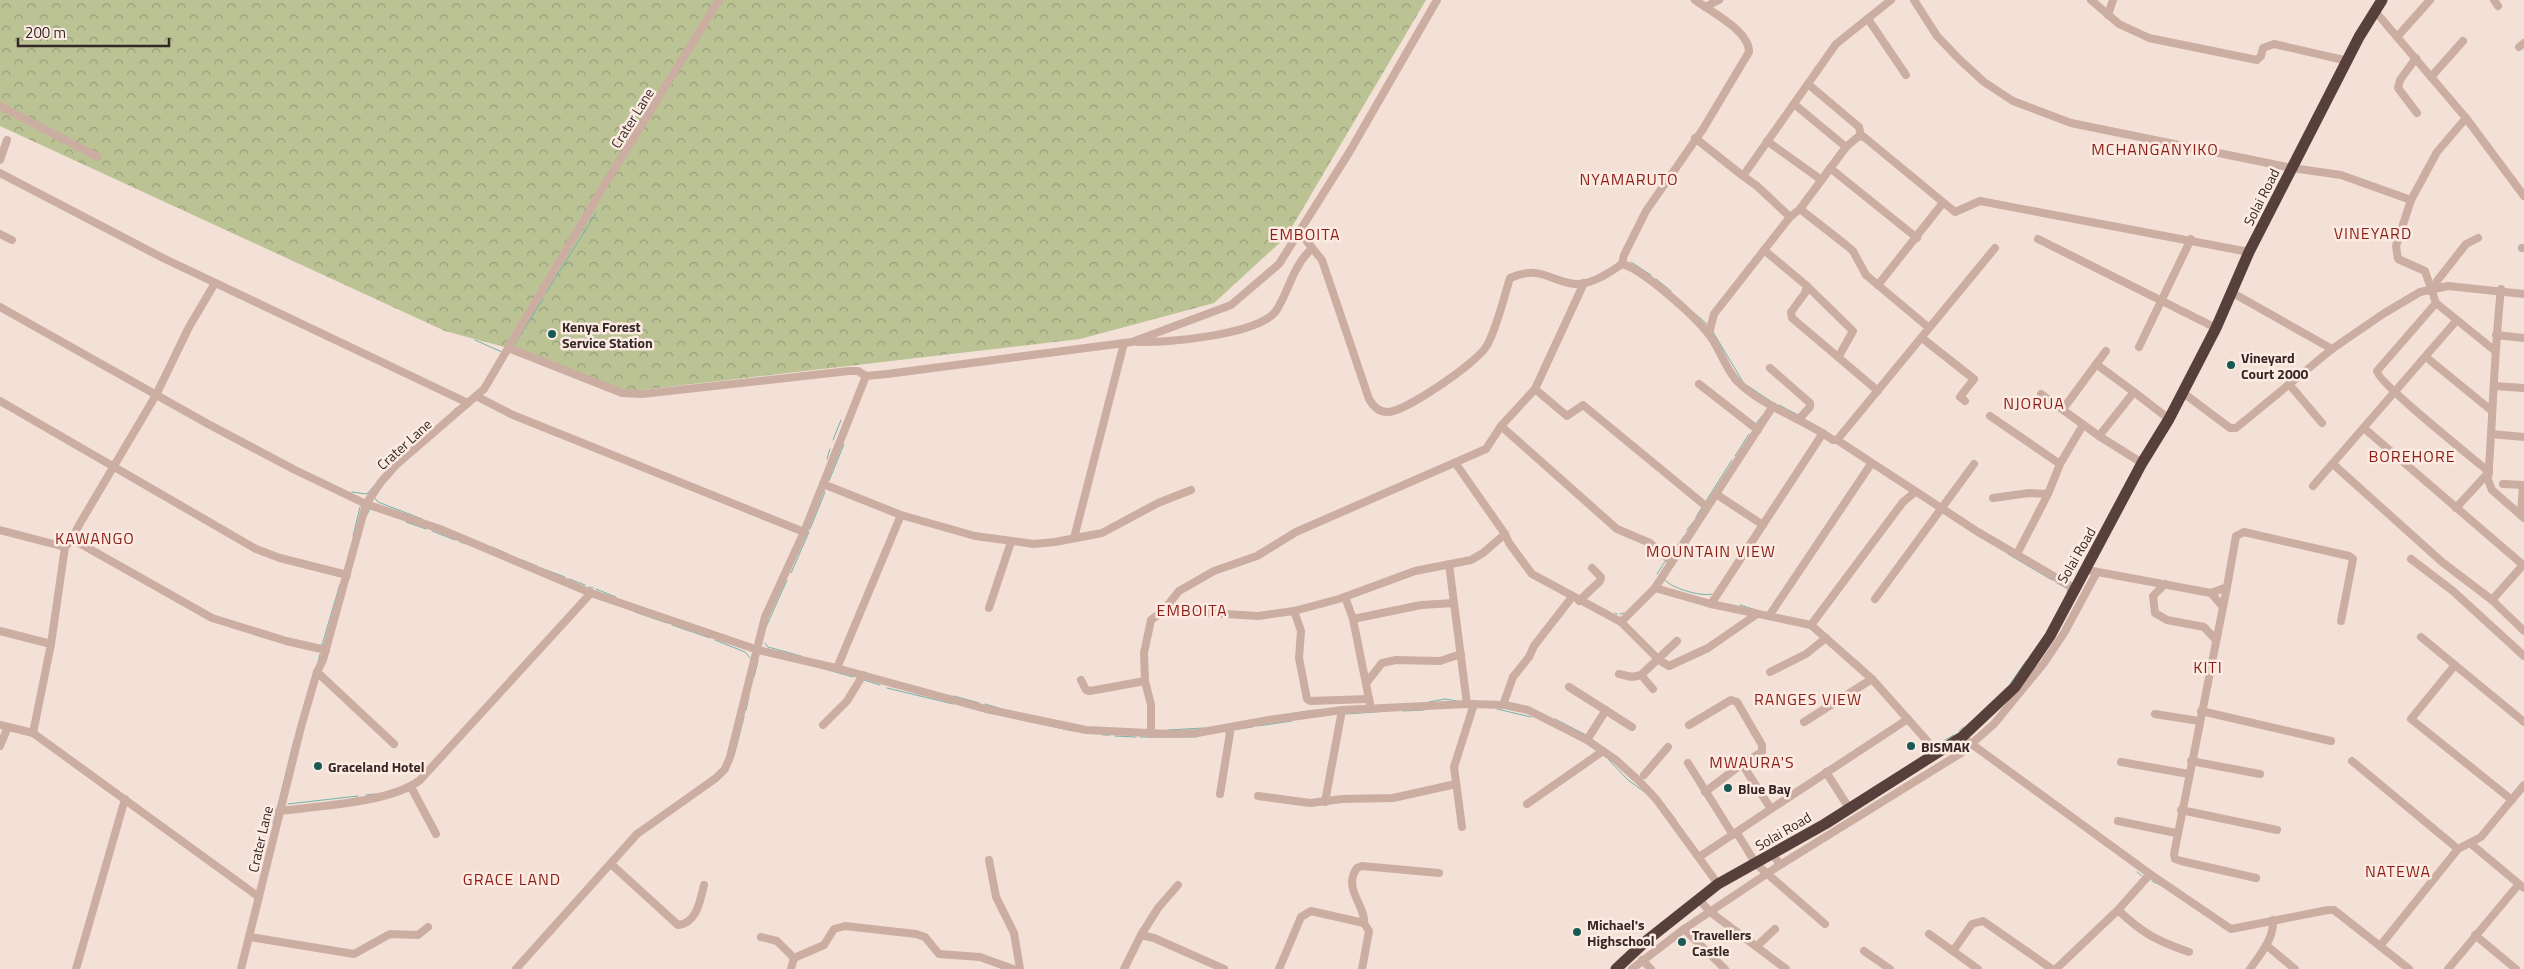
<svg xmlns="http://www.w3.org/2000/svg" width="2524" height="969" font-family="'Titillium Web',sans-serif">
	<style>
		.forest { fill: url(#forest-crowns) }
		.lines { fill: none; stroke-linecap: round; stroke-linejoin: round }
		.stream { stroke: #72b3ab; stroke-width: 1 }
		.minor { stroke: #ccada1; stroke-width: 8 }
		.highway { stroke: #573f3b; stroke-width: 11 }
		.poi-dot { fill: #165a53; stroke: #fbebe2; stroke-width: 2 }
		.labels { text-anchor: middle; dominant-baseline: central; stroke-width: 5; stroke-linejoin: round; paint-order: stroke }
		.street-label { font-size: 14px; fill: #352725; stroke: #fbebe2 }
		.poi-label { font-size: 14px; font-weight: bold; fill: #352725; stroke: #fbebe2; text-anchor: start }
		.quarter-label { font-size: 16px; letter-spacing: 1px; fill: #8c1e16; stroke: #fbebe2 }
	</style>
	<defs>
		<pattern id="forest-crowns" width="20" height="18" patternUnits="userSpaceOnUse" patternTransform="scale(1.25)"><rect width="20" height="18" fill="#bbc395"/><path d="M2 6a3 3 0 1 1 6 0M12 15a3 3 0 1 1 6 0" fill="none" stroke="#999e79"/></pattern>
	</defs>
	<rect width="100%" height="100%" fill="#f3e0d6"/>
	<!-- forest -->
	<path class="forest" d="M0,0H1426L1286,237L1214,303L1080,339L624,392L512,349L445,331L0,126Z"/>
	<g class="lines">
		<!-- stream -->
		<g class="stream">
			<path d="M1631,262L1651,275"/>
			<path d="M1656,279L1671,291"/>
			<path d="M546,293L596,213"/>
			<path d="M1693,312L1707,324"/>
			<path d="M1713,332L1743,382"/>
			<path d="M475,340L502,352"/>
			<path d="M513,347L543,299"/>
			<path d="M1748,386L1772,402"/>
			<path d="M1779,405L1798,415"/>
			<path d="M451,413L456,408"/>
			<path d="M1755,425L1762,416"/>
			<path d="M833,440L841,420"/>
			<path d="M1735,456L1749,434"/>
			<path d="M827,459L830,449"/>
			<path d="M829,481L844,444"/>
			<path d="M352,492L367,494L374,486"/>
			<path d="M375,498L378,502L422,519"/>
			<path d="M1706,501L1732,460"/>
			<path d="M367,515L370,508"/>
			<path d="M1696,517L1702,507"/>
			<path d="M406,522L426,529"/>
			<path d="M810,529L825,492"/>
			<path d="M1687,530L1694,521"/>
			<path d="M432,531L455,540"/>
			<path d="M353,536L360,507"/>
			<path d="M460,542L467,544"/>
			<path d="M1680,542L1685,535"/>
			<path d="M492,547L508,554"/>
			<path d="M2008,554L2052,580"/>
			<path d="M1670,555L1678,544"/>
			<path d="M522,560L537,566"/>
			<path d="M541,568L565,577"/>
			<path d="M791,573L809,532"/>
			<path d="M1657,574L1666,560"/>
			<path d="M569,579L585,585"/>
			<path d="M1665,580C1671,588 1701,597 1712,594"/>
			<path d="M2057,583L2068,589L2067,593"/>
			<path d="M589,587L593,588"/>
			<path d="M596,589L616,597"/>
			<path d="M1740,605L1756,610"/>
			<path d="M635,612L667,623"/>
			<path d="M1615,613L1617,614"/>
			<path d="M1620,614L1624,613"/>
			<path d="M672,625L710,638"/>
			<path d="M766,627L787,580"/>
			<path d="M715,640L745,652L751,659"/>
			<path d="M765,643L768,647L801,656"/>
			<path d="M322,645L340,584"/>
			<path d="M1856,660L1870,673"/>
			<path d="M318,663L320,654"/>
			<path d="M821,668L853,677"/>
			<path d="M754,677L758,661"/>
			<path d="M864,680L880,685"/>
			<path d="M2010,684L2026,661"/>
			<path d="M887,688L953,704"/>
			<path d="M954,696L979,703"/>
			<path d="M1429,702L1445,699L1457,701"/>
			<path d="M985,704L999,708"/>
			<path d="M1497,709L1531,717"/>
			<path d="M746,710L749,696"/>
			<path d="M1403,711L1424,710"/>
			<path d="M1294,713L1315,710"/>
			<path d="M1346,714L1389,711"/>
			<path d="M1008,717L1073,731"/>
			<path d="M1555,719L1586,735"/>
			<path d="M1258,726L1292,721"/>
			<path d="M1168,730L1204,728"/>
			<path d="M1233,730L1252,727"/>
			<path d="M1959,731L1964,727"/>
			<path d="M1103,735H1110"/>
			<path d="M1115,736L1136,737"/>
			<path d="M1140,737H1196"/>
			<path d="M1938,744L1954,735"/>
			<path d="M734,756L744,717"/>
			<path d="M1608,759L1628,780L1646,793"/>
			<path d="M366,795L375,794"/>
			<path d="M1663,803L1676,820"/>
			<path d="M288,804L358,796"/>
			<path d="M277,809L294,740"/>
			<path d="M273,823L276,813"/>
			<path d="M2137,872L2142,876"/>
			<path d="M2152,881L2160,885"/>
		</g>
		<!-- minor -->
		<g class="minor">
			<path d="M1914,0L1937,36L1960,60L1984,82L2013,101L2071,123L2292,168L2341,175L2411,200L2437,152L2466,118"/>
			<path d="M2091,0L2119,24L2149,38L2257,60L2261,56L2263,48L2274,44L2348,61"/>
			<path d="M2494,0L2498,6"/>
			<path d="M1705,7L1719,0"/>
			<path d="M2374,10L2466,118L2524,196"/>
			<path d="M2108,15L2113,0"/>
			<path d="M1868,19L1906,75"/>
			<path d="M2397,37L2430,0"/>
			<path d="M2519,47L2524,43"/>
			<path d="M2416,58L2400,80L2398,88L2417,113"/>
			<path d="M2431,77L2463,41"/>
			<path d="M1808,84L1859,127L1861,136"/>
			<path d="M1794,104L1846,147L1859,136L1864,137L1955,212L1980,201L2249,252"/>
			<path d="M0,106L98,157"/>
			<path d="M1695,138L1743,176"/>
			<path d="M1767,141L1820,179"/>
			<path d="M0,160L7,140"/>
			<path d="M1830,168L1917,238"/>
			<path d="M0,173L163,258L468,403"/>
			<path d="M2411,200L2396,246L2398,259L2425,271L2436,303"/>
			<path d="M1800,209L1846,147"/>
			<path d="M1790,217L1757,186L1743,176L1836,44L1891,0"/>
			<path d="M0,234L12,240"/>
			<path d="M2038,239L2216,328"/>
			<path d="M1312,248L1322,260L1369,399C1373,406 1378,412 1387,412C1404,413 1476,363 1486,347C1496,331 1504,297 1510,278C1541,265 1547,280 1575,284C1591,285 1609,273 1622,264C1643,269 1697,318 1710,336C1720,349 1727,372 1738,382C1763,407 1804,419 1833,440H1837L1978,532L2074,588"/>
			<path d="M2522,248H2524"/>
			<path d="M1764,250L1807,286L1805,293L1791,312L1792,318L1878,391"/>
			<path d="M1622,264L1624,255L1646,211L1703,129L1749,52C1750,31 1710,11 1695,0"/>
			<path d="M1878,285L1942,204"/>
			<path d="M1807,286L1853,331L1839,356"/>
			<path d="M2437,287V281L2466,244L2478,238"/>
			<path d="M2501,289C2494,353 2493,417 2488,480L2492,490L2524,518"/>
			<path d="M2231,292L2332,349"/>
			<path d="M0,307L208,424L295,470L366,504L440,529L591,593L758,650L840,669L986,709L1086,730L1170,734L1197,733L1269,720L1342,710L1467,704L1505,705L1528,710L1587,740L1616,760L1639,781L1656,799L1718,884"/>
			<path d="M1709,334L1714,314L1790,217L1800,209L1846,245L1853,251L1866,275L1928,327"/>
			<path d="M2496,335L2524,338"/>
			<path d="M1922,338L1974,379L1960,397L1965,401"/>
			<path d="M1137,342C1167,343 1258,335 1276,311C1286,296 1290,278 1300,263C1303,257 1308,253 1312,248L1300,232"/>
			<path d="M2139,347L2191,239"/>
			<path d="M508,348L622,393L642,394L849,371H858L866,376L887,374L1132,342L1231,305L1279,264L1350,151L1437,0"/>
			<path d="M2426,357L2492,411"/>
			<path d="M2096,364L2134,392"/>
			<path d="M1770,368L1810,403V407L1799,419"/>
			<path d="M1699,384L1758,430"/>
			<path d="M2289,384L2322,423"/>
			<path d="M2494,386L2524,388"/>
			<path d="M1535,389L1567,416L1583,405L1707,507"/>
			<path d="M2182,392L2230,428H2236L2332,349L2383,314L2420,292L2448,286L2524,294"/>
			<path d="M2041,394L2099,436L2142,463"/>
			<path d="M476,396L513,415L804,532"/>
			<path d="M0,401L256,549L280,558L347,575"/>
			<path d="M2063,409L2106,351"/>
			<path d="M1990,416L2060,464L2083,425"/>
			<path d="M1501,426L1617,529L1650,543L1672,562"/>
			<path d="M2365,429L2523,565"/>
			<path d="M2491,434L2524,437"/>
			<path d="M2099,436L2134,392L2169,419"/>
			<path d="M1837,440L1995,248"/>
			<path d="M1456,464L1505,534"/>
			<path d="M2333,464L2442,562L2492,600L2524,631"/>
			<path d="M823,484L901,515L975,536L1034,544L1055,542L1102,533L1158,503L1191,490"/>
			<path d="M2503,484L2524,485"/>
			<path d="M2313,486L2456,321"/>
			<path d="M1716,494L1763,525"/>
			<path d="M1993,498L2029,493L2048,494L2060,464"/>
			<path d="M2456,508L2489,472C2474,459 2377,382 2377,371L2436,303L2494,350"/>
			<path d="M2521,515L2523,485"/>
			<path d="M0,530L65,547"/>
			<path d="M1074,538L1124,343"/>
			<path d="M72,539L212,618L286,641L326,650"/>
			<path d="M2017,554L2048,494"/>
			<path d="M2411,559L2453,591L2524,656"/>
			<path d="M1449,564L1467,704"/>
			<path d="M2087,570L2211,593L2222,606"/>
			<path d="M2165,584L2153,596L2155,613L2167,620L2204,627L2216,640"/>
			<path d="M2227,587L2174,854L2175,859L2181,861L2256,878"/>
			<path d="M1655,588L1711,604L1811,625L1872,679L1937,752"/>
			<path d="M2211,593L2227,587L2236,536L2244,532L2349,556L2353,559L2341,621"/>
			<path d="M1345,597L1353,619L1370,704"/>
			<path d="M1875,599L1974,464"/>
			<path d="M2492,600L2524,564"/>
			<path d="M1579,601L1600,581L1601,577L1592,568"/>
			<path d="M1711,604L1823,433"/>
			<path d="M1166,607L1176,611L1258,616L1294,611L1339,599L1415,571L1471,560L1483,553L1505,534L1509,543L1532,574L1621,622L1655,588L1773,406"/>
			<path d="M989,608L1011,542"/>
			<path d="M1294,611L1301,631L1299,658L1307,699L1310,701L1369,699"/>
			<path d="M1769,616L1871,464"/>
			<path d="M1353,619L1421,605L1454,603"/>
			<path d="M1621,622L1659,660L1669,666L1708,648L1757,614"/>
			<path d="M1811,625L1903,502L1915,492"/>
			<path d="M0,631L51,644"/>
			<path d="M2421,637L2524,722"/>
			<path d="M2455,665L2411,719L2512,800"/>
			<path d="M837,668L901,515"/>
			<path d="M317,672L394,744"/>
			<path d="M1770,672L1806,654L1826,638"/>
			<path d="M1619,674L1632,677L1641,675"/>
			<path d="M1081,680L1086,690L1090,691L1145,681"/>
			<path d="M1367,682L1382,663L1396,660L1440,661L1461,654"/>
			<path d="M1569,687L1632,727"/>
			<path d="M1653,689L1641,675L1677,641"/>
			<path d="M1503,705L1513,677L1529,657L1534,646L1572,597"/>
			<path d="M2201,711L2331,741"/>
			<path d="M2155,714L2199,721"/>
			<path d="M1804,722L1872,679"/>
			<path d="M0,725L33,733L259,897"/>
			<path d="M823,725L847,701L863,675"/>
			<path d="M1689,725L1731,700L1737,702L1762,745V752L1742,764L1771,809L1699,857"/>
			<path d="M33,733L51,644L65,547L72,539L79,525L156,395L189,327L215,283"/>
			<path d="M1151,734V705L1145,681L1144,653L1151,620L1163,611L1179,591L1214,571L1257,556L1296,532L1486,449L1501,426L1535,389L1584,283"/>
			<path d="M1962,737L2150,874L2231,929L2328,910H2334L2409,969"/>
			<path d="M1587,740L1606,710"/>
			<path d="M0,746L8,727"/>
			<path d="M2191,761L2260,774"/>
			<path d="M2352,761L2458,849"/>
			<path d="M2121,762L2189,774"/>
			<path d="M1688,763L1733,835"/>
			<path d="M1826,772L1849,808"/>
			<path d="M1644,775L1668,747"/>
			<path d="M411,787L436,834"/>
			<path d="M1705,792L1742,764"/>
			<path d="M1220,794L1230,733L1227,728"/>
			<path d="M1258,796L1310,803L1342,799L1393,798L1456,784"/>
			<path d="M1325,802L1342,710"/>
			<path d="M1527,804L1603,751"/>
			<path d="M1771,809L1908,719"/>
			<path d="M2181,810L2277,830"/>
			<path d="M279,811C316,806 391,803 420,780L591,593"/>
			<path d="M2118,821L2176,833"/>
			<path d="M1462,827L1454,767L1474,704"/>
			<path d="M1737,833L1756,864L1825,924"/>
			<path d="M2470,843L2519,884"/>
			<path d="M989,860L996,897L1014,933L1020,969"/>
			<path d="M611,864L678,925C697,923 700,901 704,885"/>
			<path d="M1780,865L1961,753L1994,724L2044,663L2064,633L2097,572"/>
			<path d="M1700,900L1709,911L1786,969"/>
			<path d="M2118,910C2142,933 2157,941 2189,952"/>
			<path d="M1364,923C1366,906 1342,888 1357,868L1362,866L1439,873"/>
			<path d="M1684,929L1725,969"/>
			<path d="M1929,934L1978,969"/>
			<path d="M1141,935L1158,908L1178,885"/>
			<path d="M2475,935L2516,969"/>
			<path d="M250,937L354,954L390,934L418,935L428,927"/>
			<path d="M761,937L777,941L794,958"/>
			<path d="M2266,945L2295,969"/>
			<path d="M1757,946L1775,929"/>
			<path d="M2380,946L2458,849L2481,837L2524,785"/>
			<path d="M1864,951L1890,969"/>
			<path d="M1953,951L1972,924L1983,921L2052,969"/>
			<path d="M1642,960L1651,969"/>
			<path d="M76,969L125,799"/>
			<path d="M241,969L301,727L317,672L323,660L366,504L381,482L396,465L484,389L608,179L719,0"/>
			<path d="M516,969L637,834L716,778L725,769L730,757L765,617L804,532L866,376"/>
			<path d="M791,969L794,958L824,945L834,929L845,926L916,934L925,937L939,954L980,957L1013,969"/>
			<path d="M1124,969L1141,935L1154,938L1224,969"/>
			<path d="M1279,969L1301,917L1311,911L1364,923L1369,931L1362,969"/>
			<path d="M1632,969L1684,929L1780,865L1773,854"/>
			<path d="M2056,969L2118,910L2150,874"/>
			<path d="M2250,969C2261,953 2274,939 2273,920"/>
			<path d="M2448,969L2519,884L2524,888"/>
		</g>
		<!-- highway -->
		<path class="highway" d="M1616,969L1646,941L1718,884L1825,824L1962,737L2015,687L2050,636L2142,463L2169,419L2216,328L2249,252L2359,37L2382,0"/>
	</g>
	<!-- markers -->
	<g class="poi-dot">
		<circle cx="552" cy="334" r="5"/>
		<circle cx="2231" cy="365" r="5"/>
		<circle cx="1911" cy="746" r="5"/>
		<circle cx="318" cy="766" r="5"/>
		<circle cx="1728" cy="788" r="5"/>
		<circle cx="1577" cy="932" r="5"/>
		<circle cx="1682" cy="942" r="5"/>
	</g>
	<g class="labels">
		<!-- street labels -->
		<g class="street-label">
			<text transform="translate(632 118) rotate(-58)">Crater Lane</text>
			<text transform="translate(2261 197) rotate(-63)">Solai Road</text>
			<text transform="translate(404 444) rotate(-42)">Crater Lane</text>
			<text transform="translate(2076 555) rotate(-60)">Solai Road</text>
			<text transform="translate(1783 831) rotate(-30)">Solai Road</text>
			<text transform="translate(260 839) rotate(-77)">Crater Lane</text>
		</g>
		<!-- poi labels -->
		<g class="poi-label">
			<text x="562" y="326">Kenya Forest<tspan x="562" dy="16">Service Station</tspan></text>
			<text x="2241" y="357">Vineyard<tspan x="2241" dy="16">Court 2000</tspan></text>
			<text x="1921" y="746">BISMAK</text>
			<text x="328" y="766">Graceland Hotel</text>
			<text x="1738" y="788">Blue Bay</text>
			<text x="1587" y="924">Michael's<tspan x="1587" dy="16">Highschool</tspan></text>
			<text x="1692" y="934">Travellers<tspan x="1692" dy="16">Castle</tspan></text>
		</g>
		<!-- quarter labels -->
		<g class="quarter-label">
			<text x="2155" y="149">MCHANGANYIKO</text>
			<text x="1629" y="179">NYAMARUTO</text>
			<text x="2373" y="233">VINEYARD</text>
			<text x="1305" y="234">EMBOITA</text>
			<text x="2034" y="403">NJORUA</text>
			<text x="2412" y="456">BOREHORE</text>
			<text x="95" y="538">KAWANGO</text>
			<text x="1711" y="551">MOUNTAIN VIEW</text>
			<text x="1192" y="610">EMBOITA</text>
			<text x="2208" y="667">KITI</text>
			<text x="1808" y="699">RANGES VIEW</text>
			<text x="1752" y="762">MWAURA'S</text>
			<text x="2398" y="871">NATEWA</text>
			<text x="512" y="879">GRACE LAND</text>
		</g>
	</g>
	<!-- scale -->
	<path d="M18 38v8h151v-8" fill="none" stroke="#352725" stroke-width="2.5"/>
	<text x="25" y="38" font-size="15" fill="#352725" stroke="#fbebe2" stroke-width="4" paint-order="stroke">200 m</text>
</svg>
